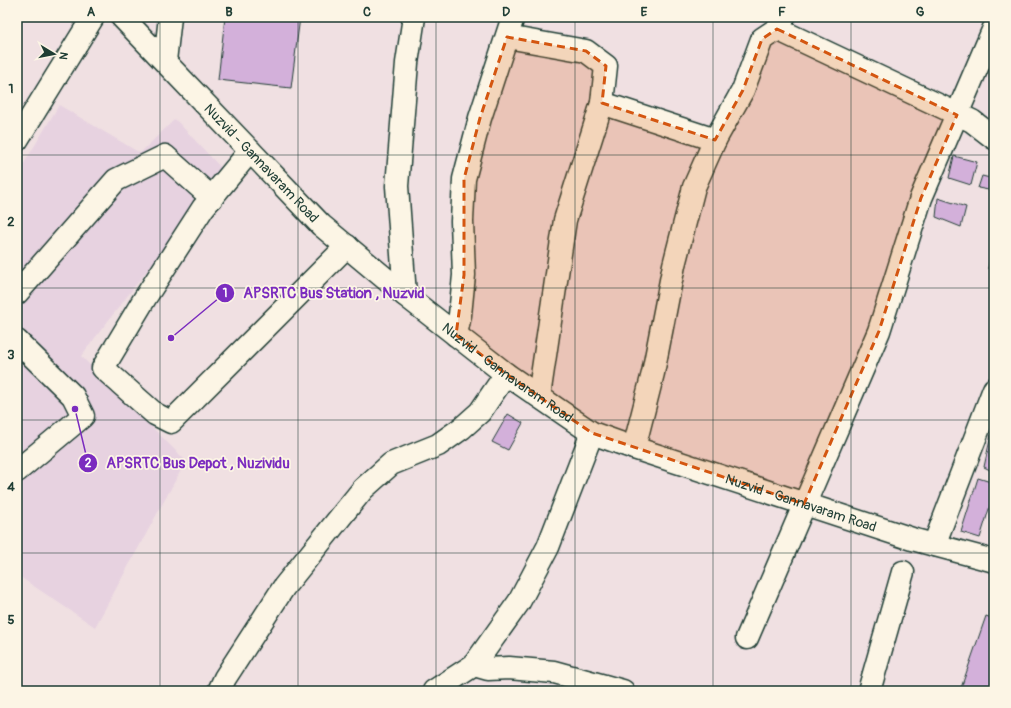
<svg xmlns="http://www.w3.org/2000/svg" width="1011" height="708" font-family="Pangolin,sans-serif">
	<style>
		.built { fill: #e7d2e0 }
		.building { fill: #d3b0da; stroke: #1f3d34 }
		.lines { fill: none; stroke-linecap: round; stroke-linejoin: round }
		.minor-casing { stroke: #1f3d34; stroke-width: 25 }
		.major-casing { stroke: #1f3d34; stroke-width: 25 }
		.minor { stroke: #fcf5e5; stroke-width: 22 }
		.major { stroke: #fcf5e5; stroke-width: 22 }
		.marked { fill: #d45610; fill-opacity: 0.2; stroke: #d45610; stroke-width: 3; stroke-dasharray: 8 5; stroke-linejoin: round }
		.grid { fill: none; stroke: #1f3d34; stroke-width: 1; stroke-opacity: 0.55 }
		.labels { text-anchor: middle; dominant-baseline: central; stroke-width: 3.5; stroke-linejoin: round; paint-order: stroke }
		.street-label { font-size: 14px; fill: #1f3d34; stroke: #fcf5e5 }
		.leader { fill: none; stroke: #7b2cbf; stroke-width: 1.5 }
		.callout-dot { fill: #7b2cbf; stroke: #fcf5e5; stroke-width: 1.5 }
		.mark-label { font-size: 12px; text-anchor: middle; font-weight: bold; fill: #fff }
		.callout-label { font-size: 15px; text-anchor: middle; font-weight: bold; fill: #7b2cbf; stroke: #fcf5e5; stroke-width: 3.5; stroke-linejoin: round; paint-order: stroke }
		.neatline { fill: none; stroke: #1f3d34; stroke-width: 1.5 }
		.grid-label { font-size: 13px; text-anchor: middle; font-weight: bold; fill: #1f3d34 }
	</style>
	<rect width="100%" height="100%" fill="#f0e0e2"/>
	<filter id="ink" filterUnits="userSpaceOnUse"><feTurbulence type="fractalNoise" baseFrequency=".025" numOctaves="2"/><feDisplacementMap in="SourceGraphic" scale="8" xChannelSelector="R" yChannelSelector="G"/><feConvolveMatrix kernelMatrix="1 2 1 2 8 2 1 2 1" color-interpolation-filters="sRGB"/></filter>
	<g filter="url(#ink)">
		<!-- built -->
		<path class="built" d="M59,105L140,153L175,119L224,171L81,356L186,461L95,627L17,575V175Z"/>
		<!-- building -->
		<g class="building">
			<path d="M225,17H300L291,88L218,80Z"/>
			<path d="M954,156L977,162L971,185L949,178Z"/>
			<path d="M982,176L994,179V191L978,188Z"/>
			<path d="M938,198L966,207L961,227L936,217Z"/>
			<path d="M992,251H994V269L988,268Z"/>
			<path d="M508,414L523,423L508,450L492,442Z"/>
			<path d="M991,435L994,436V472L984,467Z"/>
			<path d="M978,478L994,483V493L980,538L961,532Z"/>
			<path d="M986,616L994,619V691H969L961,688Z"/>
		</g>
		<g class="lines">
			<!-- minor casing -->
			<g class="minor-casing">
				<g id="minor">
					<path d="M777,29L972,121L994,138"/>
					<path d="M507,37L586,51L606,66L602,103L565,220L539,396"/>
					<path d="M165,61L170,17"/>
					<path d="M602,103L715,140"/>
					<path d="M17,140L93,17"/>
					<path d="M250,151L203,208L145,298L103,368L155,414L171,422L347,246"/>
					<path d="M17,293L116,180L165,156L212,198"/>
					<path d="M405,295L397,186L407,63L414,17"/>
					<path d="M456,335L460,315L464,275L462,221L464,179L480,118L513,17"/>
					<path d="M17,341L73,396L83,416L17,471"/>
					<path d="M634,448L653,373L674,265L694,187L715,140L743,90L762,39L777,29L784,17"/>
					<path d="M934,545L994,389"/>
					<path d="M747,638L879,331L921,198L994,28"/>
					<path d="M474,665L488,669L509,668L554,672L623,691"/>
					<path d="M219,691L225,678L284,587L363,489L391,464L438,445L462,428L480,412L506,374"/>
					<path d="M434,691L474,665L519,602L548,547L592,433"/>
					<path d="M869,691L903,572"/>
				</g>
			</g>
			<!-- major casing -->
			<g class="major-casing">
				<g id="major">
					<path id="s1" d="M122,17L321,225L405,295L506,374L592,433L634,448L912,539L994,561"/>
				</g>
			</g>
			<!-- minor -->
			<use href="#minor" class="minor"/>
			<!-- major -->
			<use href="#major" class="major"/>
		</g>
	</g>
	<!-- marked area -->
	<path class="marked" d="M777,29L957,115L921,198L879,331L804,504L592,433L506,374L456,335L464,275V179L480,118L507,37L586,51L606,66L602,103L715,140L743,90L762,39Z"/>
	<!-- grid -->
	<path class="grid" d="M160,17V691M298,17V691M436,17V691M575,17V691M713,17V691M851,17V691M17,155H994M17,288H994M17,420H994M17,553H994"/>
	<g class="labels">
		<!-- street labels -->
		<g class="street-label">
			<text stroke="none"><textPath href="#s1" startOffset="202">Nuzvid - Gannavaram Road</textPath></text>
			<text stroke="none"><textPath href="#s1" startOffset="526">Nuzvid - Gannavaram Road</textPath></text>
			<text stroke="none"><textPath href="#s1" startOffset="850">Nuzvid - Gannavaram Road</textPath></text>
		</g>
	</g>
	<!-- callouts -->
	<path class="leader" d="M171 338L225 293M75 409L88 463"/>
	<g class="callout-dot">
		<circle cx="171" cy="338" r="4"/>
		<circle cx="75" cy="409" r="4"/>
		<circle cx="225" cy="293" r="10"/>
		<circle cx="88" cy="463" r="10"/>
	</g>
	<g class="mark-label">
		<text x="225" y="297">1</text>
		<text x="88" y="467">2</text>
	</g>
	<g class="callout-label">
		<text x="334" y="298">APSRTC Bus Station , Nuzvid</text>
		<text x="198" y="468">APSRTC Bus Depot , Nuzividu</text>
	</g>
	<!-- margin -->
	<rect width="1011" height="708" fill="none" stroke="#fcf5e5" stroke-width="44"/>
	<!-- north arrow -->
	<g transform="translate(54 54) rotate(100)" stroke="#fcf5e5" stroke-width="3" paint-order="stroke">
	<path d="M0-3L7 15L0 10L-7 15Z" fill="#1f3d34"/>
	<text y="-6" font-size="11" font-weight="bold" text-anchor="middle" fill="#1f3d34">N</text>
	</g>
	<rect x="22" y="22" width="967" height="664" class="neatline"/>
	<g class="grid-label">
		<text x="91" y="16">A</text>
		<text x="229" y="16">B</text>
		<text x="367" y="16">C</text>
		<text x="506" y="16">D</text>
		<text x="644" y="16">E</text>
		<text x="782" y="16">F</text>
		<text x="920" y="16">G</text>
		<text x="11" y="93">1</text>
		<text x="11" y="226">2</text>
		<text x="11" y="359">3</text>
		<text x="11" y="491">4</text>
		<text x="11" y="624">5</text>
	</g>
</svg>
